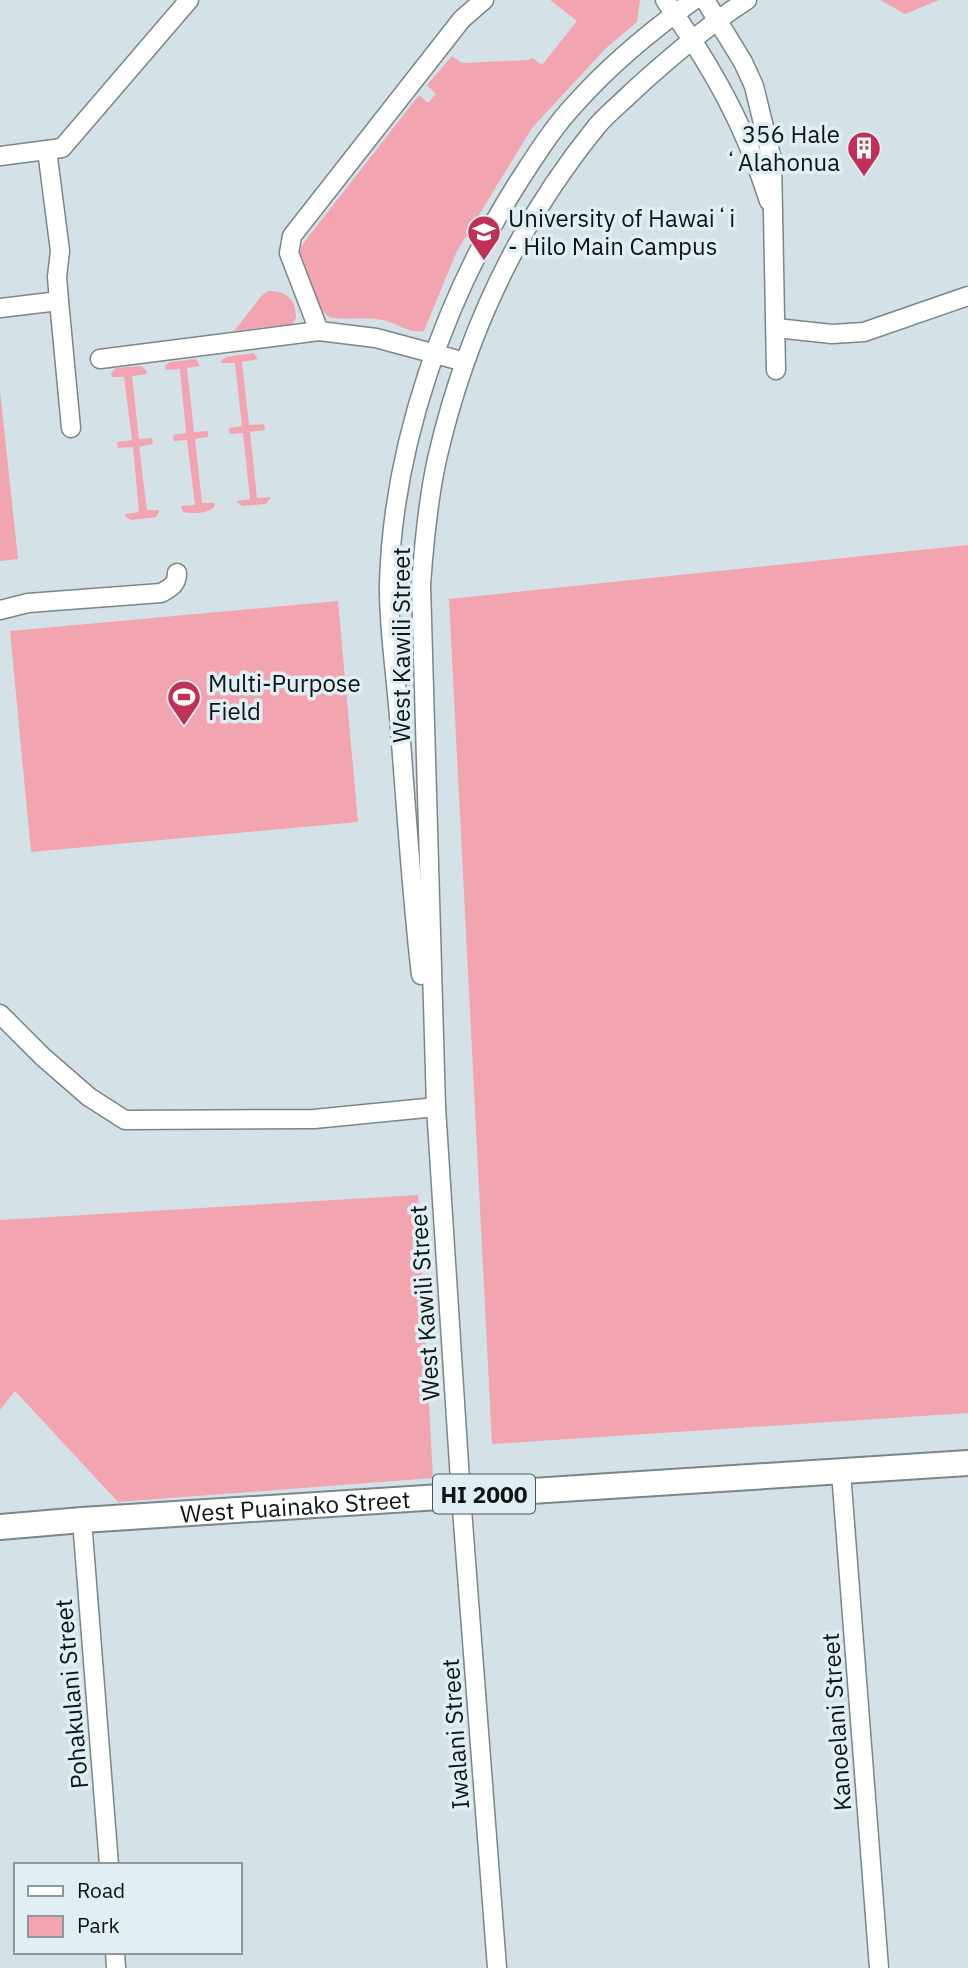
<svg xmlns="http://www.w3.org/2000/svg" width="968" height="1968" font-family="'IBM Plex Sans',sans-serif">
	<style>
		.green { fill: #f2a4b0 }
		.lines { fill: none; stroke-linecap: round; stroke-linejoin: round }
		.minor-casing { stroke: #79868b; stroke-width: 21 }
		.highway-casing { stroke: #79868b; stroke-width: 28 }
		.minor { stroke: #fff; stroke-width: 18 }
		.highway { stroke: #fff; stroke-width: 24 }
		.labels { text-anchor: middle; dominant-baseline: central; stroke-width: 7; stroke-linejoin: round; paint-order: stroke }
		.shield { fill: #e1eff5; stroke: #4e5659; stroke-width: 2 }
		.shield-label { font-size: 23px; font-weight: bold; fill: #0f1416 }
		.poi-label { font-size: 24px; fill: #0f1416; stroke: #e1eff5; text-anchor: start }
		.street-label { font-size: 24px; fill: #0f1416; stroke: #e1eff5 }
	</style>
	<rect width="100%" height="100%" fill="#d4e2e8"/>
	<!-- green -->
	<g class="green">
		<path d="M550,0H640L637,22L605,49L532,128L457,251L424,331C409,334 397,323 383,320C366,317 350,320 333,318C316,316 304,269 300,253L301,247L309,236L419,95L428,103L436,94L427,85L452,56L462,63L529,60L532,58L542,65L577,21Z"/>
		<path d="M880,0H939L905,14Z"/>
		<path d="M268,291C286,290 296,299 296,318L292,324L234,331L263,294Z"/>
		<path d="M254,353L258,359L242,362L249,425L264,424L265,430L250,432L257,498L271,497L266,504L242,506L236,501L250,499L243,433L230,434L229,428L242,426L235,363H221V361L226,357Z"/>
		<path d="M196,359L200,366L187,368L194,432L208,431V437L195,439L202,503H214L215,506C209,514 192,514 183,512L181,506L195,505L187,440L174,441L173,435L186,433L180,369L166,370L165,366L170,362Z"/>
		<path d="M141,366L146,370L147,374L132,376L139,439L152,438L153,444L139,447L147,510H159V512L156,517L131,520L126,517L125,514L139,512L133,447L118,448L117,442L132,440L124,377H112L111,373L116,368Z"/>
		<path d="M0,391L18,559L0,561Z"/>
		<path d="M968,545V1413L492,1444L449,599Z"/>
		<path d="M338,601L358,822L31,852L10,631Z"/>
		<path d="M418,1195L433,1478L118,1502L15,1391L0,1410V1220Z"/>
	</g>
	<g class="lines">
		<!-- minor casing -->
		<g class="minor-casing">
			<g id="minor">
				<path d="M665,0C712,67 744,123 769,201"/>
				<path d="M705,0L743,62L754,86L772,160L776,370"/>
				<path d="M0,156L62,148L189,0"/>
				<path d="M59,301L71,428"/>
				<path d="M0,308L59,301L57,277L60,251L47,150"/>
				<path d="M776,328L832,334L864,332L968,296"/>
				<path d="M100,359L319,331"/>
				<path d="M465,362L376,338L319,331L289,253L292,236L462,19L484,0"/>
				<path d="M0,610L28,603L161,593C170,588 177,585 177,573"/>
				<path d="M421,975C411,889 406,803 399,717C396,675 388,624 389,583C393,444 445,297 519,181C536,155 554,126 576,103C610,65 652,30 694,0"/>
				<path d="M0,1014L43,1057L89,1097L125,1120L314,1119L436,1107"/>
				<path d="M841,1472L879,1968"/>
				<path d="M82,1520L109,1865"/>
				<path d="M115,1952L116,1968"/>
				<path d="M497,1968L461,1496L436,1107L421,585C424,543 428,500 437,459C465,337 518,223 597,126C607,114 620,104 631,93C668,59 705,27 747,0"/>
			</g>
		</g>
		<!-- highway casing -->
		<g class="highway-casing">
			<g id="highway">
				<path id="s1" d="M0,1527L82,1520L968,1463"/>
			</g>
		</g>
		<!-- minor -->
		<use href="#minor" class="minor"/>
		<!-- highway -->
		<use href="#highway" class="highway"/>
	</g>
	<!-- icons -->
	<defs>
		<g id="building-pin" transform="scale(1.75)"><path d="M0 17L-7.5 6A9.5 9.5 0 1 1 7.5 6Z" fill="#c03158" stroke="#e1eff5"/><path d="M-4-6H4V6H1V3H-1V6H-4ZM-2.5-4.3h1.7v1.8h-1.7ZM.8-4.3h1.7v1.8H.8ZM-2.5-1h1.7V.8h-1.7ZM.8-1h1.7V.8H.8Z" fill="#fff"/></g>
		<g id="university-pin" transform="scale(1.75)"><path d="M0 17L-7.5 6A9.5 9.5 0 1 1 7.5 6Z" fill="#c03158" stroke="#e1eff5"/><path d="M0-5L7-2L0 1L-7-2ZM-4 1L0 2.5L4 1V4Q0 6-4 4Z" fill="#fff"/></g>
		<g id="stadium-pin" transform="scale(1.75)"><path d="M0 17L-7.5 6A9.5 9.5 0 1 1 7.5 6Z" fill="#c03158" stroke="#e1eff5"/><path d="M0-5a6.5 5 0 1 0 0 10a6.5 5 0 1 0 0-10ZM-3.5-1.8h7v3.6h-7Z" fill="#fff"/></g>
	</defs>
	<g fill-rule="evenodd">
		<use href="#building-pin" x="864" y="148"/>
		<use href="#university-pin" x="484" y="232"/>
		<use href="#stadium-pin" x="184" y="697"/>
	</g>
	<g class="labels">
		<!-- shield labels -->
		<rect class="shield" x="433" y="1474.5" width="102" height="39" rx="5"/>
		<g class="shield-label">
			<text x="484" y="1494">HI 2000</text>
		</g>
		<!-- poi labels -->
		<g class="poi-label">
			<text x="840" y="134" text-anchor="end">356 Hale<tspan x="840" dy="28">ʻAlahonua</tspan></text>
			<text x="508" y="218">University of Hawaiʻi<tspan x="508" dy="28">- Hilo Main Campus</tspan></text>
			<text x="208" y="683">Multi-Purpose<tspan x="208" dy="28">Field</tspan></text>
		</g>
		<!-- street labels -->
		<g class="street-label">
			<text transform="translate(401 645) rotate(-90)">West Kawili Street</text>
			<text transform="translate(424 1303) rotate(-94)">West Kawili Street</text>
			<text stroke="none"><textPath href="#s1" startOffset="296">West Puainako Street</textPath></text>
			<text transform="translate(71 1694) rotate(-95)">Pohakulani Street</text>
			<text transform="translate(836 1722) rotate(-94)">Kanoelani Street</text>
			<text transform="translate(455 1734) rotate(-94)">Iwalani Street</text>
		</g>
	</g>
	<!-- legend -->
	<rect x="14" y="1863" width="228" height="91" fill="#e1eff5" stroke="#8d979c" stroke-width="2"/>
	<rect x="28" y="1886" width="35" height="10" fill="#ffffff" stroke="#8d979c" stroke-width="2"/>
	<text x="77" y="1898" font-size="21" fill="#0f1416">Road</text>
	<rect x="28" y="1916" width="35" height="21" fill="#f2a4b0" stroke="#8d979c" stroke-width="2"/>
	<text x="77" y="1933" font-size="21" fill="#0f1416">Park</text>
</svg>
